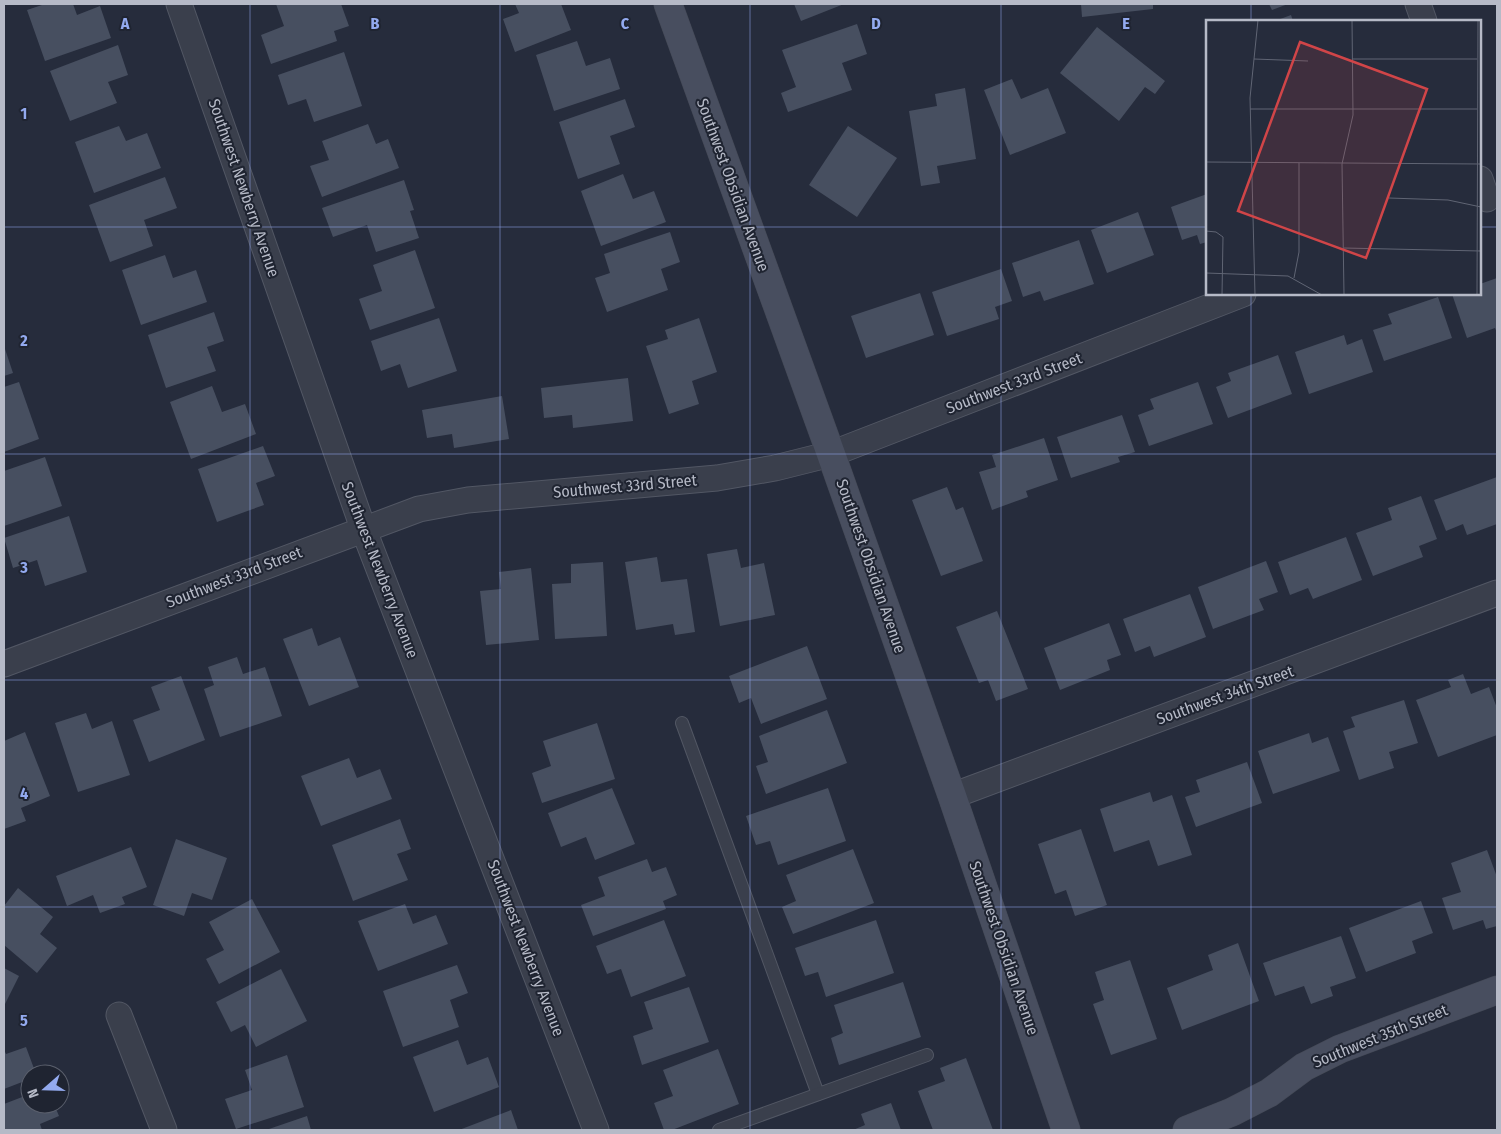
<svg xmlns="http://www.w3.org/2000/svg" width="1501" height="1134" font-family="'Fira Sans Condensed',sans-serif">
	<style>
		.building { fill: #474f60 }
		.lines { fill: none; stroke-linecap: round; stroke-linejoin: round }
		.lane-casing { stroke: #525764; stroke-width: 14 }
		.street-casing { stroke: #525764; stroke-width: 27 }
		.secondary-casing { stroke: #434855; stroke-width: 29 }
		.lane { stroke: #3a3f4c; stroke-width: 12 }
		.street { stroke: #3a3f4c; stroke-width: 25 }
		.secondary { stroke: #484e5f; stroke-width: 28 }
		.grid { fill: none; stroke: #93aaef; stroke-width: 1; stroke-opacity: 0.55 }
		.labels { text-anchor: middle; dominant-baseline: central; stroke-width: 4; stroke-linejoin: round; paint-order: stroke }
		.street-label { font-size: 16px; fill: #b6bac7; stroke: #1f2431 }
		.inset-road { fill: none; stroke: #606574; stroke-width: 1 }
		.view { fill: #d04548; fill-opacity: 0.15; stroke: #d04548; stroke-width: 2.5 }
		.inset-edge { fill: none; stroke: #b6bac7; stroke-width: 2.5 }
		.grid-label { font-size: 16px; text-anchor: middle; font-weight: bold; fill: #93aaef; stroke: #1f2431; stroke-width: 4; stroke-linejoin: round; paint-order: stroke }
	</style>
	<rect width="100%" height="100%" fill="#262c3c"/>
	<!-- building -->
	<g class="building">
		<path d="M45,4H73L77,15L100,6L111,38L45,61L27,10Z"/>
		<path d="M276,4H341L349,26L334,31L337,41L271,64L261,35L284,26Z"/>
		<path d="M515,4H561L571,30L515,52L503,19L519,13Z"/>
		<path d="M794,4H844L801,21Z"/>
		<path d="M1081,4H1153V9L1082,17Z"/>
		<path d="M1269,4H1288L1272,10Z"/>
		<path d="M1291,15L1293,21H1275Z"/>
		<path d="M857,24L867,54L842,63L852,90L788,112L781,93L796,87L782,50Z"/>
		<path d="M1097,27L1165,81L1155,94L1145,87L1119,121L1060,73Z"/>
		<path d="M577,41L586,66L610,58L620,89L554,111L536,55Z"/>
		<path d="M118,45L128,75L108,82L117,103L70,121L50,71Z"/>
		<path d="M344,52L362,106L314,122L306,99L288,105L278,75Z"/>
		<path d="M1012,79L1021,99L1048,88L1066,133L1010,155L984,90Z"/>
		<path d="M965,88L976,159L937,166L940,183L921,186L909,111L937,106L935,94Z"/>
		<path d="M625,99L635,127L610,136L620,164L578,179L559,122Z"/>
		<path d="M368,124L376,144L388,139L399,168L322,197L310,166L329,160L322,141Z"/>
		<path d="M119,126L126,141L147,133L161,168L94,193L75,142Z"/>
		<path d="M848,126L897,158L857,217L809,185Z"/>
		<path d="M623,174L633,199L654,191L666,222L601,246L581,191Z"/>
		<path d="M165,177L177,208L144,220L153,246L110,262L89,205Z"/>
		<path d="M404,180L414,210L410,211L419,238L376,252L367,225L333,237L322,208Z"/>
		<path d="M1207,194V242L1200,244L1197,235L1182,240L1171,207Z"/>
		<path d="M1138,212L1154,255L1107,273L1091,230Z"/>
		<path d="M670,232L680,262L661,269L668,290L607,312L595,278L610,273L604,254Z"/>
		<path d="M1079,240L1094,284L1044,301L1040,291L1023,297L1012,263Z"/>
		<path d="M415,250L435,308L370,330L359,299L382,291L373,265Z"/>
		<path d="M165,255L173,278L196,270L207,302L141,325L122,270Z"/>
		<path d="M1001,269L1012,301L995,307L999,319L947,336L932,292Z"/>
		<path d="M1497,278V333L1495,328L1467,338L1452,294H1480V284Z"/>
		<path d="M920,293L934,335L866,358L851,316Z"/>
		<path d="M1438,297L1452,338L1384,361L1373,330L1392,324L1388,314Z"/>
		<path d="M214,312L224,341L207,347L216,371L166,388L148,335Z"/>
		<path d="M439,318L457,371L408,388L400,364L381,371L371,341Z"/>
		<path d="M699,318L717,372L692,381L699,404L669,414L646,346L668,339L665,330Z"/>
		<path d="M1344,335L1347,345L1362,339L1373,372L1309,394L1295,352Z"/>
		<path d="M4,346L13,373L4,376Z"/>
		<path d="M1278,355L1292,394L1228,418L1216,387L1231,381L1228,373Z"/>
		<path d="M628,378L633,421L573,428L572,415L544,418L541,388Z"/>
		<path d="M19,382L39,439L4,452V387Z"/>
		<path d="M1198,382L1213,424L1149,446L1138,415L1154,409L1150,399Z"/>
		<path d="M212,386L222,412L245,404L256,434L191,459L170,402Z"/>
		<path d="M502,396L509,439L454,448L452,434L427,438L422,410Z"/>
		<path d="M1122,415L1135,452L1118,457L1120,462L1071,478L1057,437Z"/>
		<path d="M1044,438L1058,480L1026,491L1028,497L992,510L979,472L996,467L992,455Z"/>
		<path d="M263,446L275,476L256,483L264,505L217,522L198,469Z"/>
		<path d="M45,457L62,506L4,526V471Z"/>
		<path d="M1497,477V524L1467,535L1463,524L1446,531L1434,500Z"/>
		<path d="M947,487L956,510L963,507L983,561L941,576L912,500Z"/>
		<path d="M1421,496L1437,539L1419,546L1423,557L1373,576L1356,533L1392,520L1388,508Z"/>
		<path d="M69,516L87,572L45,586L37,560L13,568L4,538Z"/>
		<path d="M1346,537L1362,580L1313,599L1308,588L1290,595L1278,562Z"/>
		<path d="M737,549L741,568L764,563L775,615L720,626L707,554Z"/>
		<path d="M657,557L661,582L687,579L695,632L675,635L673,624L636,630L625,562Z"/>
		<path d="M1266,561L1278,592L1259,599L1264,610L1213,629L1198,587Z"/>
		<path d="M603,562L607,636L555,639L552,584L571,583V564Z"/>
		<path d="M531,568L539,640L486,645L480,591L501,589L499,572Z"/>
		<path d="M1190,594L1206,637L1154,657L1150,646L1135,652L1123,619Z"/>
		<path d="M997,611L1028,689L996,701L988,680L979,683L956,627Z"/>
		<path d="M1109,623L1121,655L1107,660L1110,670L1060,690L1044,648Z"/>
		<path d="M312,628L318,646L340,637L359,687L309,706L283,639Z"/>
		<path d="M807,646L827,699L761,724L751,698L739,703L729,676Z"/>
		<path d="M237,657L243,674L265,667L282,716L220,737L204,689L214,685L208,667Z"/>
		<path d="M1463,674L1471,694L1489,687L1497,708V735L1438,757L1416,700L1451,687L1448,680Z"/>
		<path d="M181,676L205,740L149,762L133,720L160,710L151,687Z"/>
		<path d="M1404,700L1418,743L1389,752L1394,768L1359,780L1343,731L1355,727L1351,717Z"/>
		<path d="M827,710L847,763L766,794L756,766L768,762L759,736Z"/>
		<path d="M86,713L92,729L112,721L130,775L78,792L55,723Z"/>
		<path d="M597,723L615,779L542,803L532,773L551,766L543,741Z"/>
		<path d="M25,732L50,796L21,808L26,821L4,829V741Z"/>
		<path d="M1309,733L1312,743L1328,737L1340,771L1273,794L1258,751Z"/>
		<path d="M349,758L357,778L380,769L392,799L321,826L301,776Z"/>
		<path d="M1247,762L1262,803L1196,827L1185,797L1200,792L1196,780Z"/>
		<path d="M612,788L635,844L595,860L586,837L561,847L548,813Z"/>
		<path d="M828,788L846,841L778,865L770,841L756,845L746,816Z"/>
		<path d="M1150,792L1153,802L1172,795L1192,855L1158,866L1149,840L1114,852L1100,809Z"/>
		<path d="M400,819L411,849L397,854L408,880L353,901L332,845Z"/>
		<path d="M1081,829L1107,905L1075,916L1066,890L1055,894L1038,844Z"/>
		<path d="M176,839L227,858L212,900L192,893L184,916L153,905Z"/>
		<path d="M131,847L147,887L122,897L125,904L100,913L93,895L67,906L56,876Z"/>
		<path d="M853,849L874,903L793,934L782,907L796,901L786,875Z"/>
		<path d="M1487,850L1497,877V926L1486,929L1483,920L1453,930L1442,898L1461,892L1451,863Z"/>
		<path d="M647,859L652,872L666,867L677,895L663,901L666,909L593,936L581,905L605,896L598,877Z"/>
		<path d="M18,888L53,917L40,934L57,948L37,973L4,945V906Z"/>
		<path d="M252,899L280,952L219,984L206,959L224,950L209,922Z"/>
		<path d="M1421,901L1433,933L1412,941L1416,953L1366,972L1349,928Z"/>
		<path d="M405,904L413,924L436,915L448,944L378,971L358,921Z"/>
		<path d="M664,920L686,976L631,997L621,969L607,974L596,946Z"/>
		<path d="M876,920L894,973L826,997L818,972L805,976L795,948Z"/>
		<path d="M1341,936L1356,978L1330,987L1333,996L1311,1004L1304,986L1275,996L1263,963Z"/>
		<path d="M1238,943L1259,1001L1182,1030L1167,988L1213,970L1208,955Z"/>
		<path d="M1130,960L1157,1039L1111,1055L1093,1004L1104,1000L1095,972Z"/>
		<path d="M457,965L468,993L450,1000L459,1027L403,1047L383,991Z"/>
		<path d="M4,968L19,976L4,1006Z"/>
		<path d="M281,969L307,1021L256,1047L245,1025L231,1032L216,1002Z"/>
		<path d="M903,982L921,1037L839,1065L831,1038L843,1033L834,1005Z"/>
		<path d="M689,987L709,1042L642,1065L633,1036L653,1029L644,1002Z"/>
		<path d="M458,1040L467,1065L488,1057L499,1087L434,1112L413,1057Z"/>
		<path d="M26,1047L36,1074H30V1079L4,1089V1050L6,1054Z"/>
		<path d="M718,1049L739,1104L672,1130H664L654,1103L673,1096L663,1070Z"/>
		<path d="M287,1055L304,1107L236,1129L225,1099L252,1090L245,1070Z"/>
		<path d="M966,1058L993,1130H933L918,1091L945,1081L940,1068Z"/>
		<path d="M30,1094V1104H54L59,1116L40,1124L42,1130H4V1104Z"/>
		<path d="M891,1103L901,1130H853L865,1125L861,1114Z"/>
		<path d="M511,1110L518,1130H459Z"/>
		<path d="M307,1116L311,1130H266Z"/>
	</g>
	<g class="lines">
		<!-- lane casing -->
		<g class="lane-casing">
			<g id="lane">
				<path d="M682,723L818,1094"/>
				<path d="M719,1130L927,1055"/>
			</g>
		</g>
		<!-- street casing -->
		<g class="street-casing">
			<g id="street">
				<path d="M179,4L363,528L596,1130"/>
				<path d="M1418,4L1424,21"/>
				<path d="M1480,179L1487,199"/>
				<path d="M4,664L419,509L468,500L717,478L775,468L831,454L1243,294"/>
				<path d="M952,796L1497,593"/>
				<path d="M119,1015L164,1130"/>
			</g>
		</g>
		<!-- secondary casing -->
		<g class="secondary-casing">
			<g id="secondary">
				<path d="M668,4L831,454L952,796L1066,1130"/>
				<path d="M1187,1130L1232,1112L1269,1093L1304,1067L1340,1049L1497,990"/>
			</g>
		</g>
		<!-- lane -->
		<use href="#lane" class="lane"/>
		<!-- street -->
		<use href="#street" class="street"/>
		<!-- secondary -->
		<use href="#secondary" class="secondary"/>
	</g>
	<!-- grid -->
	<path class="grid" d="M250,4V1130M500,4V1130M750,4V1130M1001,4V1130M1251,4V21M4,227H1207M1480,227H1497M1251,294V1130M4,454H1497M4,680H1497M4,907H1497"/>
	<g class="labels">
		<!-- street labels -->
		<g class="street-label">
			<text transform="translate(733 185) rotate(70)">Southwest Obsidian Avenue</text>
			<text transform="translate(244 188) rotate(71)">Southwest Newberry Avenue</text>
			<text transform="translate(1014 383) rotate(-21)">Southwest 33rd Street</text>
			<text transform="translate(625 486) rotate(-5)">Southwest 33rd Street</text>
			<text transform="translate(871 566) rotate(71)">Southwest Obsidian Avenue</text>
			<text transform="translate(380 570) rotate(69)">Southwest Newberry Avenue</text>
			<text transform="translate(234 577) rotate(-21)">Southwest 33rd Street</text>
			<text transform="translate(1225 695) rotate(-20)">Southwest 34th Street</text>
			<text transform="translate(526 948) rotate(69)">Southwest Newberry Avenue</text>
			<text transform="translate(1004 948) rotate(71)">Southwest Obsidian Avenue</text>
			<text transform="translate(1380 1036) rotate(-22)">Southwest 35th Street</text>
		</g>
	</g>
	<!-- overview -->
	<g transform="translate(1206 20)">
		<rect width="275" height="275" fill="#262c3c"/>
		<path class="inset-road" d="M48,39L102,41M146,39H271M44,89H271M0,142L275,144M183,178L242,180L275,187M0,211L10,212L17,217L16,275M138,228L275,231M0,253L82,256L116,275M88,258L93,232V143M49,275L44,78L52,0M138,275L136,144L147,95L146,0M271,275L272,0"/>
		<path class="view" d="M94,22L221,69L160,238L32,191Z"/>
		<rect width="275" height="275" class="inset-edge"/>
	</g>
	<g class="grid-label">
		<text x="125" y="29">A</text>
		<text x="375" y="29">B</text>
		<text x="625" y="29">C</text>
		<text x="876" y="29">D</text>
		<text x="1126" y="29">E</text>
		<text x="24" y="119">1</text>
		<text x="24" y="346">2</text>
		<text x="24" y="573">3</text>
		<text x="24" y="799">4</text>
		<text x="24" y="1026">5</text>
	</g>
	<!-- border -->
	<rect width="1501" height="1134" fill="none" stroke="#b6bac7" stroke-width="10"/>
	<!-- north arrow -->
	<g transform="translate(45 1089) rotate(250)"><circle r="24" fill="#1f2431" stroke="#5b606d"/>
	<path d="M0-4L9 19L0 12L-9 19Z" fill="#93aaef"/>
	<text y="-8" font-size="14" font-weight="bold" text-anchor="middle" fill="#b6bac7">N</text>
	</g>
</svg>
